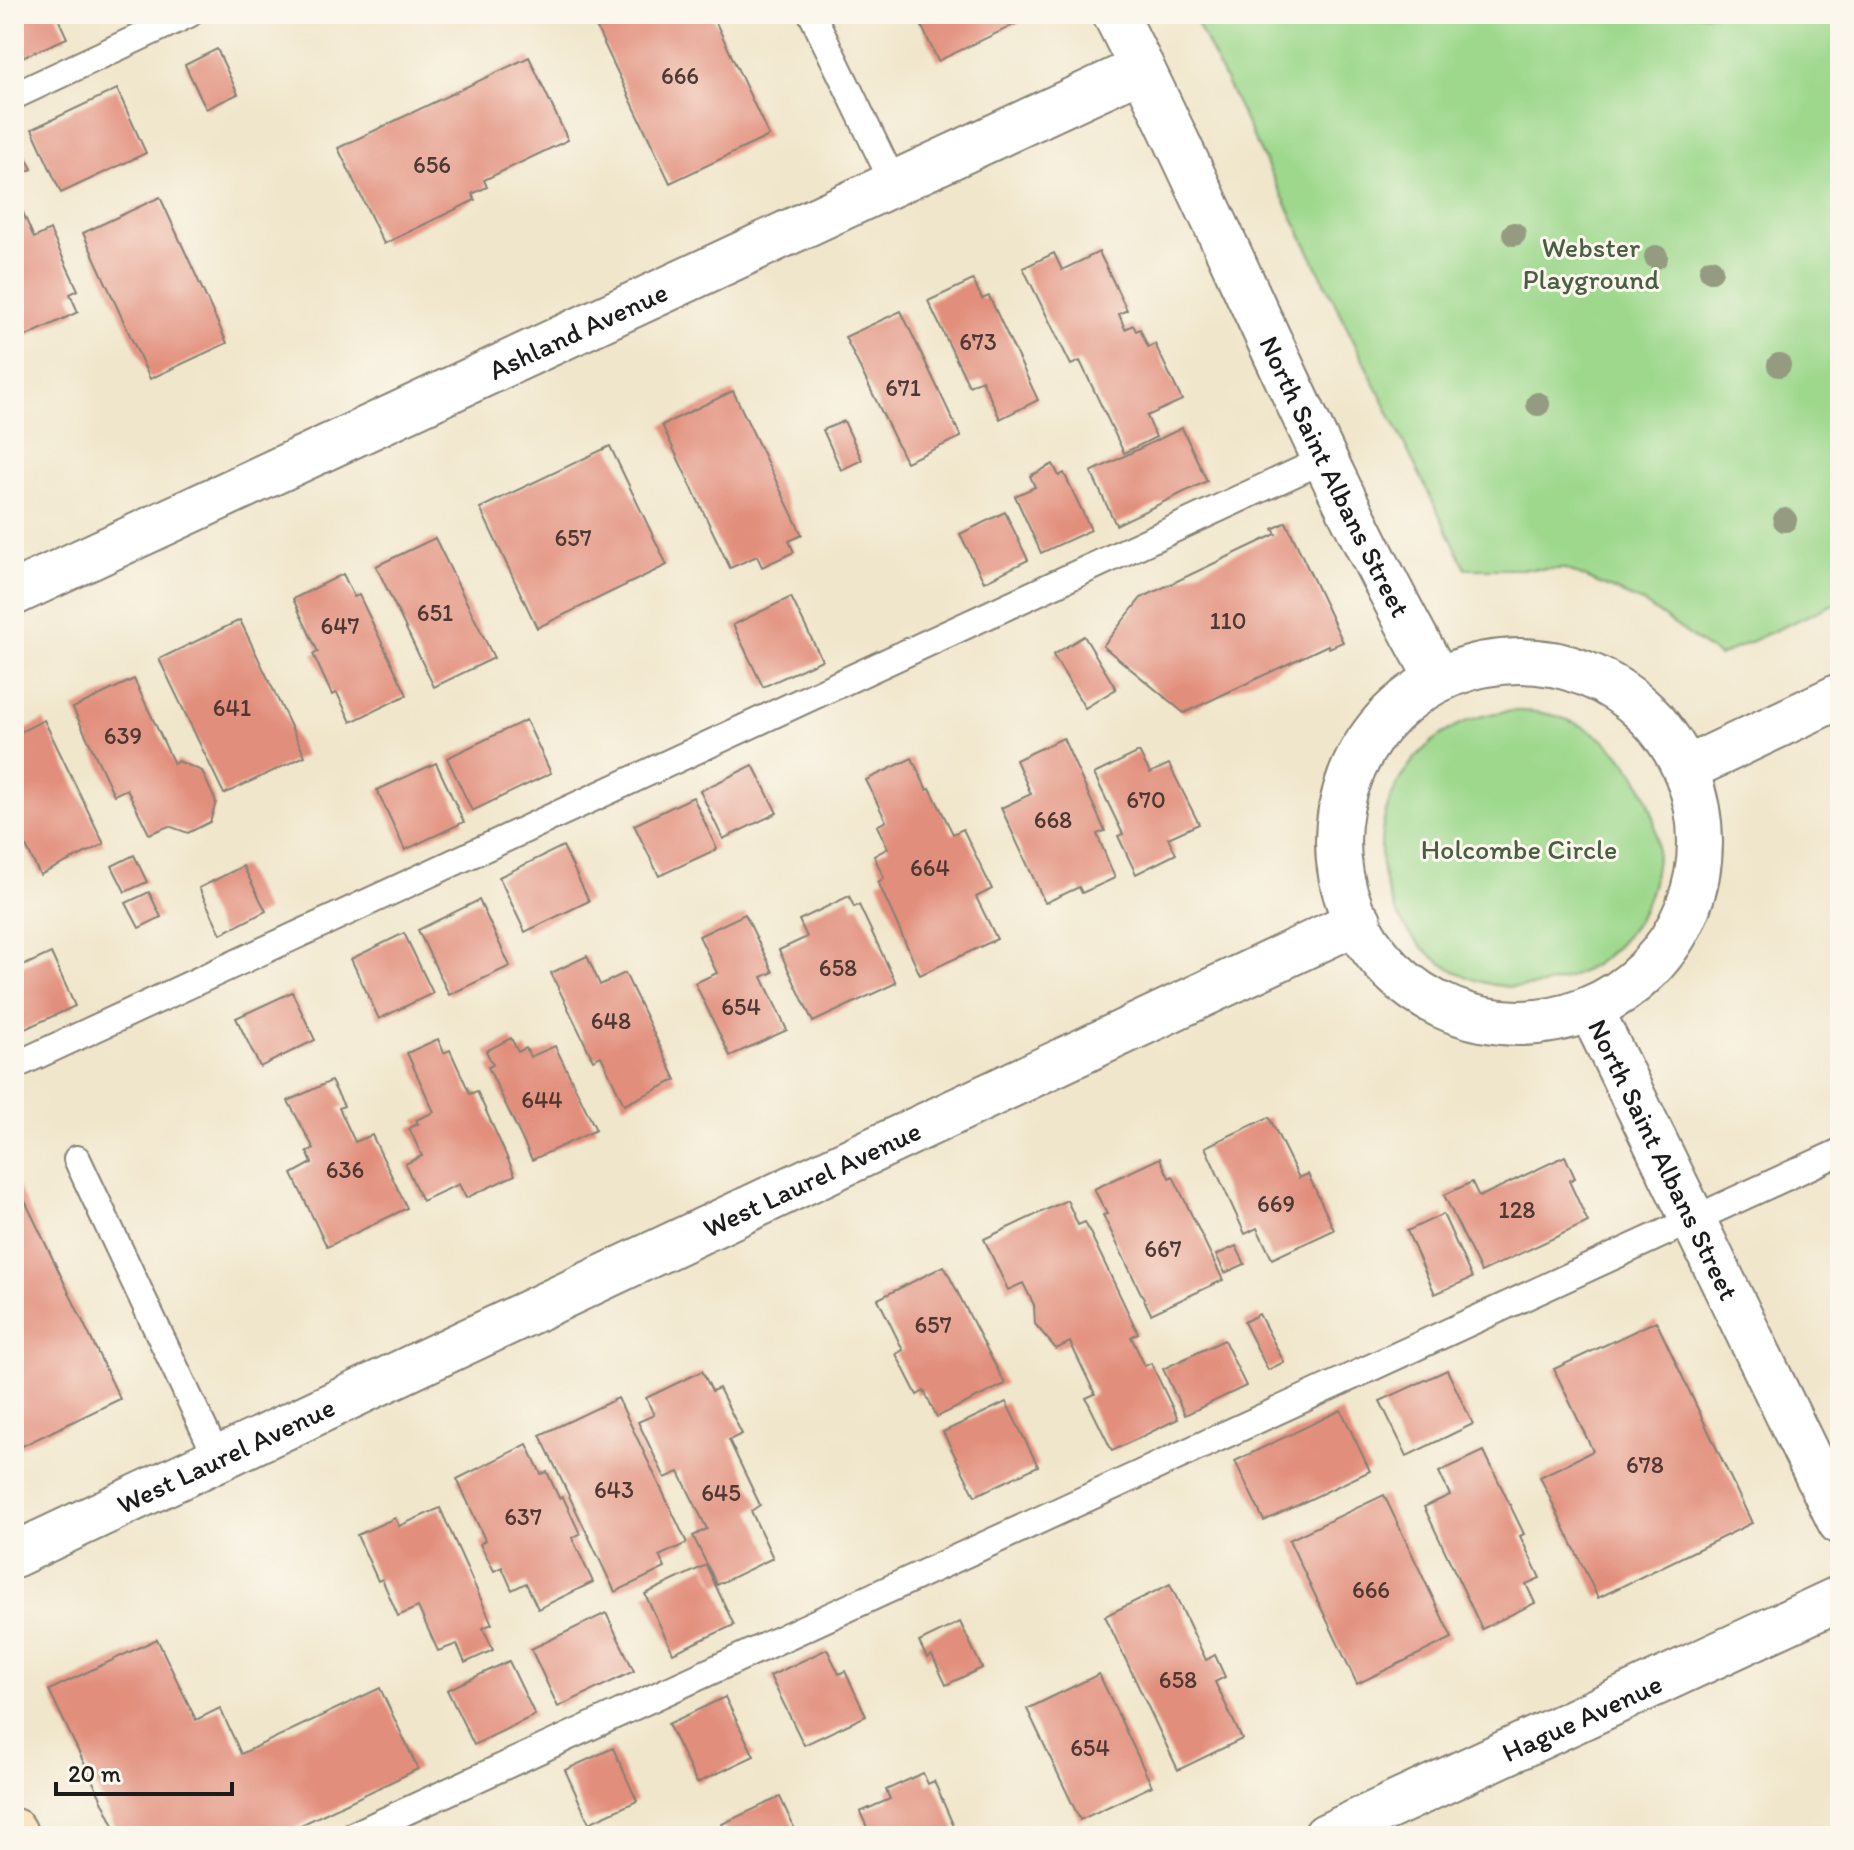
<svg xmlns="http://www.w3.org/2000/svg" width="1854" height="1850" font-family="Itim,sans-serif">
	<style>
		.green { fill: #9dd88c; stroke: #5c7a54; stroke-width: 2 }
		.building { fill: #e28e7b }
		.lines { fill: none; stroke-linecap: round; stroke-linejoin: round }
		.service-casing { stroke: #868174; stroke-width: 30 }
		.minor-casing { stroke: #868174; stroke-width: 48 }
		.secondary-casing { stroke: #868174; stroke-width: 48 }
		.service { stroke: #fff; stroke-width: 26 }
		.minor { stroke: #fff; stroke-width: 44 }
		.secondary { stroke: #fbe6c4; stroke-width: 44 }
		.tree { fill: #949b80 }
		.labels { text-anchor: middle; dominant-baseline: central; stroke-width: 6; stroke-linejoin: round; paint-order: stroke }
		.number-label { font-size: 24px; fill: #4e3834 }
		.park-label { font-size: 28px; fill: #495e43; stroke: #fbf7ec }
		.street-label { font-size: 28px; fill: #1c1c1c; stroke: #fbf7ec }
	</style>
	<rect width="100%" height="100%" fill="#fbf7ec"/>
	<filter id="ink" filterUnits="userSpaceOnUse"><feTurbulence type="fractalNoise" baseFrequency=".0125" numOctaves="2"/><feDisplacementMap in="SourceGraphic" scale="16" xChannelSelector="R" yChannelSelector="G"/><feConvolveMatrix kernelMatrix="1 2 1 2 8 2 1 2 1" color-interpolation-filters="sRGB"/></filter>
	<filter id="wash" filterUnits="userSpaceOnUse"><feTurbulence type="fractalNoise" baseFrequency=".006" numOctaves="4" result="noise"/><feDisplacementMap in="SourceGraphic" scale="32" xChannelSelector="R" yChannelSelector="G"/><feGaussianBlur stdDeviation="1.8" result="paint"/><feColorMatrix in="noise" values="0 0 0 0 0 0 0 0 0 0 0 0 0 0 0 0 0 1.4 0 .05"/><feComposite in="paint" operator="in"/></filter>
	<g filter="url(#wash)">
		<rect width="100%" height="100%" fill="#f0e6cb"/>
		<!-- green -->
		<g class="green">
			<path d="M1195,14H1840V601L1719,656L1642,602L1565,569H1466L1193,15Z"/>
			<circle cx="1519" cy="849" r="138"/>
		</g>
		<g id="blocks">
			<!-- building -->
			<g class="building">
				<path d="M14,14H56L67,38L14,61Z"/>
				<path d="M590,14H712L769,136L670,183Z"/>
				<path d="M916,14H1037L938,61Z"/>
				<path d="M217,49L238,94L206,109L185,65Z"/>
				<path d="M529,57L568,140L484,180L487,187L472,194L475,200L384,244L338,148Z"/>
				<path d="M117,89L146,153L61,193L32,129Z"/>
				<path d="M14,134L32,169L14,178Z"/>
				<path d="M14,192L34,238L50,230L78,290L70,294L78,312L14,342Z"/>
				<path d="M160,197L227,343L150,379L83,233Z"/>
				<path d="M1099,252L1127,310L1119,314L1125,329L1133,325L1136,331L1140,329L1148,347L1155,344L1182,400L1147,416L1156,437L1124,453L1080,361L1071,365L1023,268L1054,253L1062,270Z"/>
				<path d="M973,280L982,299L989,296L1038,400L1000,419L982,380L969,386L928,301Z"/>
				<path d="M901,311L961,437L906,462L845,337Z"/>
				<path d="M733,391L802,535L789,541L794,552L762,567L757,556L730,568L662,425Z"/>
				<path d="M844,421L862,460L841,470L823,430Z"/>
				<path d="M1182,428L1207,481L1116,525L1091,472Z"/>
				<path d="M610,446L667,565L537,628L480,508Z"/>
				<path d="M1053,464L1059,476L1064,473L1091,530L1041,553L1015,496L1035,487L1030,476Z"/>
				<path d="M1005,512L1028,560L984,582L960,534Z"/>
				<path d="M1286,522L1343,642L1329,648L1328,645L1184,713L1103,646L1141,598L1276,534L1273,529Z"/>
				<path d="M435,538L494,658L434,687L376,566Z"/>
				<path d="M343,574L354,597L359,595L407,695L351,722L337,693L332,695L313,654L318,652L293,599Z"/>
				<path d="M791,597L822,660L763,687L733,625Z"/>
				<path d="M240,620L305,756L224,794L159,659Z"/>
				<path d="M1084,636L1116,689L1085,708L1053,655Z"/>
				<path d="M134,679L174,764L178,761L202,771L216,802L210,822L188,833L169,826L149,834L127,789L114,795L73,708Z"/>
				<path d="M44,720L104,844L40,875L14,822V735Z"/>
				<path d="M526,720L551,773L472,811L447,758Z"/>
				<path d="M1063,738L1105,831L1097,834L1115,878L1082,893L1079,887L1045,903L1001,808L1031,794L1016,760Z"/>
				<path d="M1139,752L1150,773L1169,764L1199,824L1168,838L1176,854L1136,874L1118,836L1123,834L1094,774Z"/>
				<path d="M912,758L927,790L930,788L953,834L963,829L992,889L976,897L997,939L920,975L878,882L884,878L874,856L888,848L877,826L886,821L866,780Z"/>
				<path d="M436,763L464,822L405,850L377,790Z"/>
				<path d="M753,765L777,813L723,839L700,791Z"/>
				<path d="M693,797L717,849L659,876L634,825Z"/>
				<path d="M563,846L589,901L525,932L499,877Z"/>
				<path d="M134,855L147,882L125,892L112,866Z"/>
				<path d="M243,866L266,911L221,934L199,888Z"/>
				<path d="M149,892L161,917L139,928L126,903Z"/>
				<path d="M849,896L854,907L859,905L896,983L813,1022L779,950L807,937L799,920Z"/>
				<path d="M479,900L510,966L449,995L418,930Z"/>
				<path d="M745,914L773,972L762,977L787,1030L730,1056L695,983L717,973L699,936Z"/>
				<path d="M404,933L433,993L379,1019L351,959Z"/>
				<path d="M51,953L75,1006L14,1034V970Z"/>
				<path d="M587,956L600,985L625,973L676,1080L624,1105L601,1056L593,1060L551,973Z"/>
				<path d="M292,992L315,1040L260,1067L236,1018Z"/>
				<path d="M511,1038L518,1052L526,1048L530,1057L555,1046L596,1130L532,1160L488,1067L493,1065L486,1051Z"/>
				<path d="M438,1039L444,1053L450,1050L470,1094L477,1091L515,1175L466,1198L459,1184L422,1201L405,1164L422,1156L409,1128L418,1124L416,1120L434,1112L407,1053Z"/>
				<path d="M331,1081L344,1106L339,1108L355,1142L372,1135L407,1208L327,1247L292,1174L312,1163L307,1152L314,1149L288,1101Z"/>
				<path d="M1269,1117L1299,1178L1308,1174L1334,1230L1272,1259L1257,1228L1245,1234L1205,1147Z"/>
				<path d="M1565,1156L1575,1178L1569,1181L1588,1222L1481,1272L1444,1195L1472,1182L1479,1197Z"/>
				<path d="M1160,1158L1169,1178L1173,1176L1223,1280L1151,1314L1103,1215L1107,1214L1094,1189Z"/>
				<path d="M14,1178L120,1399L14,1450Z"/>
				<path d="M1067,1200L1078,1225L1085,1222L1138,1333L1131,1337L1145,1366L1151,1363L1178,1419L1112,1451L1086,1398L1095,1394L1070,1342L1056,1349L1035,1324L1034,1305L1023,1283L1008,1290L984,1239Z"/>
				<path d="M1443,1214L1472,1278L1435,1294L1407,1231Z"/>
				<path d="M1236,1246L1245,1264L1225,1273L1216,1255Z"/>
				<path d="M944,1266L1005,1384L937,1417L924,1391L917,1395L896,1354L903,1350L878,1299Z"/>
				<path d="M1259,1314L1284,1362L1268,1370L1244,1322Z"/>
				<path d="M1656,1321L1752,1523L1598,1598L1540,1477L1593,1451L1554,1369Z"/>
				<path d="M1224,1340L1246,1386L1185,1415L1163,1369Z"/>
				<path d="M1447,1370L1473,1424L1407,1456L1380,1401Z"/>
				<path d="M702,1371L712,1391L719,1388L742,1434L729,1440L760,1505L751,1511L773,1558L717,1585L693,1536L707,1529L679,1472L665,1478L638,1422L654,1415L646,1398Z"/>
				<path d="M618,1398L687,1543L659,1556L665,1568L615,1592L540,1435Z"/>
				<path d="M1006,1402L1038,1466L975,1496L943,1432Z"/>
				<path d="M1341,1410L1370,1471L1264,1521L1235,1461Z"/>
				<path d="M527,1444L541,1474L547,1472L559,1498L563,1497L580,1534L572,1538L593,1582L538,1609L526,1583L512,1590L502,1567L494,1571L480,1544L485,1540L457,1479Z"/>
				<path d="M1484,1451L1524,1534L1520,1536L1540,1578L1526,1584L1535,1603L1482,1629L1424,1507L1450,1495L1439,1472Z"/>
				<path d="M1384,1495L1452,1638L1357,1684L1289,1540Z"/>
				<path d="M440,1508L492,1624L483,1628L493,1650L465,1663L457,1644L438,1651L418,1607L398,1616L382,1579L378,1581L357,1535L395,1518L399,1526Z"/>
				<path d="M706,1565L734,1625L673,1653L645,1594Z"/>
				<path d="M1170,1584L1206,1660L1215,1655L1225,1677L1215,1682L1242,1739L1178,1770L1105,1616Z"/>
				<path d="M606,1613L634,1671L558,1707L531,1649Z"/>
				<path d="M960,1622L982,1668L946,1685L932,1655L927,1658L919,1642Z"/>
				<path d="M157,1639L196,1720L220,1708L241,1754L380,1688L418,1769L278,1836H119L49,1690Z"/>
				<path d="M827,1649L839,1674L845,1671L866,1716L804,1745L770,1676Z"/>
				<path d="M509,1661L535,1715L474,1745L447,1690Z"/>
				<path d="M1099,1674L1152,1786L1080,1820L1027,1709Z"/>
				<path d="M725,1697L754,1756L697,1783L668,1724Z"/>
				<path d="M613,1748L637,1801L589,1823L565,1770Z"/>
				<path d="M923,1773L928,1784L934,1781L958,1836H871L860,1812L890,1799L886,1790Z"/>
				<path d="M780,1797L798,1836H728L722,1824Z"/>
			</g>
		</g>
	</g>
	<g filter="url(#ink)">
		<use href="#blocks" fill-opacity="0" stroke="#868174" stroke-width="2"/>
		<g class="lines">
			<!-- service casing -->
			<g class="service-casing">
				<g id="service">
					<path d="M812,14L894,184"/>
					<path d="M14,96L189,14"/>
					<path d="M14,1066L1323,460"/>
					<path d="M77,1159L218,1459"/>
					<path d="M352,1836L1840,1152"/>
				</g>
			</g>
			<!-- minor casing -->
			<g class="minor-casing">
				<g id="minor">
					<path id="s1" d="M1115,14C1226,233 1316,462 1437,677"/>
					<path id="s2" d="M14,593L1142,68"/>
					<circle cx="1519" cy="842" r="181"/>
					<path d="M1688,768L1840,696"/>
					<path id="s3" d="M1592,1012L1840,1522"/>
					<path id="s4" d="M14,1555L1359,921"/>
					<path id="s5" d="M1326,1836L1840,1598"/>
				</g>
			</g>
			<!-- secondary casing -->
			<g class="secondary-casing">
				<path id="secondary" d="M14,1831L16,1836"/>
			</g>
			<!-- service -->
			<use href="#service" class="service"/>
			<!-- minor -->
			<use href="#minor" class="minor"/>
			<!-- secondary -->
			<use href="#secondary" class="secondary"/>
		</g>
		<!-- trees -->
		<g class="tree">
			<circle cx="1514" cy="234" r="12"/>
			<circle cx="1656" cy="257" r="12"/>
			<circle cx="1711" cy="270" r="12"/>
			<circle cx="1779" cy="365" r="12"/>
			<circle cx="1538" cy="404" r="12"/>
			<circle cx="1785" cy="520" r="12"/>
		</g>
	</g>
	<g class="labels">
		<!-- number labels -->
		<g class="number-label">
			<text x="680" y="75">666</text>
			<text x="432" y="164">656</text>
			<text x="978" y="341">673</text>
			<text x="903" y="387">671</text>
			<text x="573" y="537">657</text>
			<text x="435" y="612">651</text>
			<text x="1228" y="620">110</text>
			<text x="340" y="625">647</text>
			<text x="232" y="707">641</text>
			<text x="123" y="735">639</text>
			<text x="1146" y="799">670</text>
			<text x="1053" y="819">668</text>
			<text x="930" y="867">664</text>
			<text x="838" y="967">658</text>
			<text x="741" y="1006">654</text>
			<text x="611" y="1020">648</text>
			<text x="542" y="1099">644</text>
			<text x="345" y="1169">636</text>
			<text x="1276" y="1203">669</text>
			<text x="1517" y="1209">128</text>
			<text x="1163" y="1248">667</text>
			<text x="933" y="1324">657</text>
			<text x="1645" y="1464">678</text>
			<text x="614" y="1489">643</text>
			<text x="721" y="1492">645</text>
			<text x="523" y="1516">637</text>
			<text x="1371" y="1589">666</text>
			<text x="1178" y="1679">658</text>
			<text x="1090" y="1747">654</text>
		</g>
		<!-- park labels -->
		<g class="park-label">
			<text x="1591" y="247">Webster<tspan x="1591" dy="32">Playground</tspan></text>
			<text x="1519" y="849">Holcombe Circle</text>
		</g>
		<!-- street labels -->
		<g class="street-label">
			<text stroke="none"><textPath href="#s2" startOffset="622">Ashland Avenue</textPath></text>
			<text stroke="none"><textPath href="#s1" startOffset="512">North Saint Albans Street</textPath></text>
			<text stroke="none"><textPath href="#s3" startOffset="164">North Saint Albans Street</textPath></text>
			<text stroke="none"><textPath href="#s4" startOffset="882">West Laurel Avenue</textPath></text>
			<text stroke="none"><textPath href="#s4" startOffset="234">West Laurel Avenue</textPath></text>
			<text stroke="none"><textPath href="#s5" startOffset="282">Hague Avenue</textPath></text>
		</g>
	</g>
	<!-- margin -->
	<rect width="1854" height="1850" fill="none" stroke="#fbf7ec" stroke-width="48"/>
	<!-- scale -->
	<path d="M56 1782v12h176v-12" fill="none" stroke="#1c1c1c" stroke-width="4"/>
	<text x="68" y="1782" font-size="24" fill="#1c1c1c" stroke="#fbf7ec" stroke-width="6" paint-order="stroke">20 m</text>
</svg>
